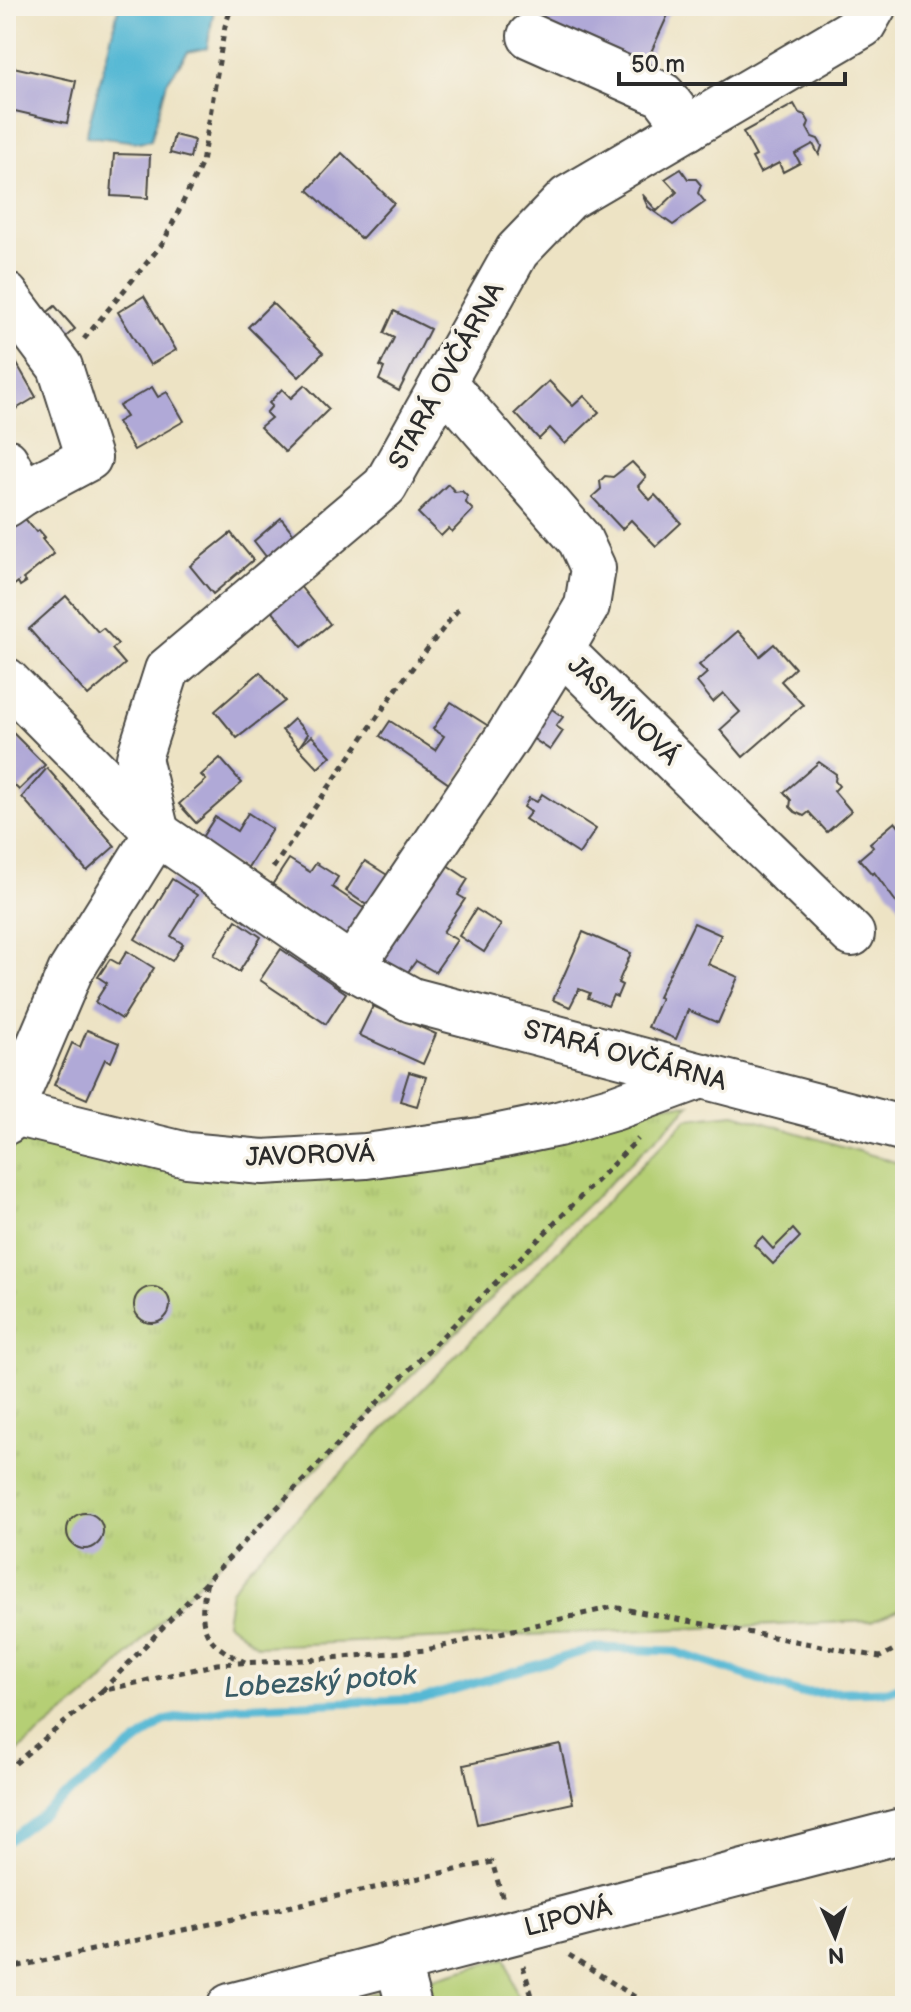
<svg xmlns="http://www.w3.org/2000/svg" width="911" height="2012" font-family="'Balsamiq Sans',sans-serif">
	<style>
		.grass { fill: url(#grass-tufts); stroke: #707d50; stroke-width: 2 }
		.garden { fill: #b5cf75; stroke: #707d50; stroke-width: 2 }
		.water { fill: #55b8d4; stroke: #407280; stroke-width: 2 }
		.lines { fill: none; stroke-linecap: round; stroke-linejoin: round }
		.stream { stroke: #55b8d4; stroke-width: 9 }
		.building { fill: #b0a9d7 }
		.minor-casing { stroke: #484742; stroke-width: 48 }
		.path { stroke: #484742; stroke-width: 5; stroke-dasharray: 6 6; stroke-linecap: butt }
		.minor { stroke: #fff; stroke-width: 44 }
		.labels { text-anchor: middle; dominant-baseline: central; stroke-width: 7; stroke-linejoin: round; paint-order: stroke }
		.street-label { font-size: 26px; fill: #2b2b2b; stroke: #f7f3e8 }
		.water-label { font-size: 28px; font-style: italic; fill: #3a5c66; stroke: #f7f3e8 }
	</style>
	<defs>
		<pattern id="grass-tufts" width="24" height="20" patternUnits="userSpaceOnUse" patternTransform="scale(2)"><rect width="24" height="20" fill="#b5cf75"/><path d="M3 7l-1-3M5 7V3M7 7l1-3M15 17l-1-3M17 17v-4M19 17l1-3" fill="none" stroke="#9cb265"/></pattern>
	</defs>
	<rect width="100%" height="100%" fill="#f7f3e8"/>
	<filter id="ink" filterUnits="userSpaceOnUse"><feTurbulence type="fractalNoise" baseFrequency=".0125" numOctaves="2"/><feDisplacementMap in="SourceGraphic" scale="16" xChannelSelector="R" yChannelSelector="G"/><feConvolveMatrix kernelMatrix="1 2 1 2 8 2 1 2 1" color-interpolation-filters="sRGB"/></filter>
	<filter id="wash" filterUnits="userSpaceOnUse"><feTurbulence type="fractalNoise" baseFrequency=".006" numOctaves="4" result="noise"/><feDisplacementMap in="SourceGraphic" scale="32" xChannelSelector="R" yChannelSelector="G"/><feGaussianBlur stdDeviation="1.8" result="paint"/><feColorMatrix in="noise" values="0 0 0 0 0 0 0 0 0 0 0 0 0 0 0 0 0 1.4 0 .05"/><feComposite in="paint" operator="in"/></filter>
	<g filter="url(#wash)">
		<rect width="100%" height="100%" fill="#ede3c4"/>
		<!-- grass -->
		<g class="grass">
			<path d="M657,1104L690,1105L178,1603L98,1686L6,1761V1128L177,1162Z"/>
			<path d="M392,1988L396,2006H342L356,1998Z"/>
		</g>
		<!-- garden -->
		<g class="garden">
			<path d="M735,1114L905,1165V1607L872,1621L258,1646L226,1622L231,1591L248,1568L687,1119Z"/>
			<path d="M506,1958L520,2006H425L419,1982Z"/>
		</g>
		<!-- water -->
		<path class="water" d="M119,6H213L214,9L207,48L188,52L167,82L151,140L138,142L86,136Z"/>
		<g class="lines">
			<!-- stream -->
			<path class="stream" d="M6,1842L164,1721L236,1707L421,1699L595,1648L673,1651L800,1693L888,1691L905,1684"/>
		</g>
		<g id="blocks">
			<!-- building -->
			<g class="building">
				<path d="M495,6H672L642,72Z"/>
				<path d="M6,56L14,58L13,67L76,81L67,123L6,109Z"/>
				<path d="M794,104L799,113L805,115L809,122L807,128L812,137L818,139L822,146L819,155L813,144L795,154L800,163L783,172L779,163L760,173L752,158L756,156L743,132Z"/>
				<path d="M174,135L194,140L190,158L170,153Z"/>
				<path d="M342,153L394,203L361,239L308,190Z"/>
				<path d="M114,154L150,155L148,198L111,196Z"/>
				<path d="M681,169L688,179H696L701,185L698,193L705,202L673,225L648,207L642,194L657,211L677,192L665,179Z"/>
				<path d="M144,296L176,350L150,365L118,312Z"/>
				<path d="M272,303L323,353L299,377L248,327Z"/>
				<path d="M55,306L75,329L56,345L36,322Z"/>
				<path d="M394,311L430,329L399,391L379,380L384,368L380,366L394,338L384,333Z"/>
				<path d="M13,357L36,397L6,415V361Z"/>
				<path d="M549,381L573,406L584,396L599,412L565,444L550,428L539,439L515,413Z"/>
				<path d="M305,385L329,409L285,452L260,427L271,418L266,413L272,406L269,403L282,389L291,398Z"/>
				<path d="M152,387L158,397L167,392L184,421L134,450L117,422L126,417L119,406Z"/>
				<path d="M632,462L646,477L638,486L650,500L655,495L681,523L656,546L631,520L622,529L592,497L601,489L600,481L605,476L613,477Z"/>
				<path d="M448,484L455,492L462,491L467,496L466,503L473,510L452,532L449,528L441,536L418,513Z"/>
				<path d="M17,509L36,532L39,530L45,537L42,539L54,554L23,579L26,582L20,586L18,582L8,590L12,595L6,599V518Z"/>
				<path d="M281,518L299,540L271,563L254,541Z"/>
				<path d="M231,533L253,560L213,594L190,566Z"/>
				<path d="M296,581L330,624L302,647L267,605Z"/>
				<path d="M66,596L98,632L103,628L118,644L112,649L125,664L88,696L29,629Z"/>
				<path d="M738,631L760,656L774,644L795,668L781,681L803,705L743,757L720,730L740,712L723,693L713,702L697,682L707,673L699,665Z"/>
				<path d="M260,672L285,701L237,738L215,711Z"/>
				<path d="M451,702L490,727L452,786L380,736L390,721L435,750L444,736L433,729Z"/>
				<path d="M542,702L563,717L556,726L563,731L550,750L522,731Z"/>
				<path d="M294,719L308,734L299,747L312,736L331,756L318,768L282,730Z"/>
				<path d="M6,726L45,765L19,790L6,777Z"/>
				<path d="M220,758L242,783L196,823L179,804L206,780L201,775Z"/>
				<path d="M819,762L836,774L835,781L839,786L834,791L851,811L827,832L809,812L804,816L795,812L790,807L791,800L784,792Z"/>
				<path d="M47,768L115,846L87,871L22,797Z"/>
				<path d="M542,794L596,829L579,854L525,819L531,812L524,807L529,798L537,802Z"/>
				<path d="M248,813L272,829L245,872L199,842L215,817L237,831Z"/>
				<path d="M895,822L905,834V907L902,910L874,872L872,874L859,859L873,847L870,843Z"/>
				<path d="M289,859L310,872L316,863L338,877L332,887L368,911L349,940L270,888Z"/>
				<path d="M438,859L468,879L458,895L465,899L443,932L457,940L435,972L416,961L405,976L373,956Z"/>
				<path d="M365,861L392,878L371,908L346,891Z"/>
				<path d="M172,879L197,895L171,936L183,944L172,961L135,939Z"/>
				<path d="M476,909L501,925L484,952L459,936Z"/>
				<path d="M236,920L261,937L239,972L214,955Z"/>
				<path d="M694,923L721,935L708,964L738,977L718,1023L688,1010L676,1039L648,1027L661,998L658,997Z"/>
				<path d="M583,932L631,953L618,983L622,985L617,997L613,995L608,1006L588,998L590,993L579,989L570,1007L553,1000Z"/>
				<path d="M281,949L346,993L326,1024L260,980Z"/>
				<path d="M127,951L154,968L122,1019L95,1002L107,983L98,977L110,959L119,964Z"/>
				<path d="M373,1006L436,1034L423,1064L359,1035Z"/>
				<path d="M87,1030L119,1043L111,1062L105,1059L87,1099L54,1085L72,1043L80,1047Z"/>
				<path d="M409,1072L426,1077L417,1106L400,1101Z"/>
				<path d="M793,1229L800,1237L773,1264L754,1245L762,1237L773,1249Z"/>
				<circle cx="152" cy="1305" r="18"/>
				<circle cx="85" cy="1531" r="18"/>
				<path d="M560,1744L573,1803L477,1824L464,1765Z"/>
			</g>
		</g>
	</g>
	<g filter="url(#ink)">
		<use href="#blocks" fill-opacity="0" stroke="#484742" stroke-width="2"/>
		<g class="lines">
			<!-- minor casing -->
			<g class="minor-casing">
				<g id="minor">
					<path d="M530,36L663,95L688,128"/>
					<path d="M6,295L60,367L89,458L23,493"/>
					<path d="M443,382L580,540L593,568L587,606L561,650L852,934"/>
					<path d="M6,461L23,493L6,505"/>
					<path d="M6,680L157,833L352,967L412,1000L905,1129"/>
					<path d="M352,967L509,735L561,650"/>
					<path d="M6,1111L187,1155L263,1162L366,1156L480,1140L558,1124L614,1108L701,1076"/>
					<path d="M6,1122L70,972L157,833L139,758L167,670L385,486L517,251L568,198L863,25L874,6"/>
					<path d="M397,1961L409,2006"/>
					<path d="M230,2006L905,1830"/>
				</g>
			</g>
			<!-- path -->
			<g class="path">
				<path d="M84,339L163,243L202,163L225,26L232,6"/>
				<path d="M273,868L400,684L460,607"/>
				<path d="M207,1582C197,1625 202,1643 245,1662"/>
				<path d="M102,1691L400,1379L638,1139"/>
				<path d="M6,1771L102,1691L217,1664L306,1660L426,1650L613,1607L880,1657L905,1644"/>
				<path d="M569,1955L649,2006"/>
				<path d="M523,1966L535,2006"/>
				<path d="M6,1969L492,1862L503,1899"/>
			</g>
			<!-- minor -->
			<use href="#minor" class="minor"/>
		</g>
	</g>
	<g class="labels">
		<!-- street labels -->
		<g class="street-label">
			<text transform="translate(447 376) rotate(-61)">STARÁ OVČÁRNA</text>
			<text transform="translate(623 711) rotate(44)">JASMÍNOVÁ</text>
			<text transform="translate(625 1056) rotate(15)">STARÁ OVČÁRNA</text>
			<text transform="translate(310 1156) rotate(-2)">JAVOROVÁ</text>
			<text transform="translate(568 1918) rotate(-14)">LIPOVÁ</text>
		</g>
		<!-- water labels -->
		<g class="water-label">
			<text transform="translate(320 1682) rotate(-4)">Lobezský potok</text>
		</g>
	</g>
	<!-- margin -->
	<rect width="911" height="2012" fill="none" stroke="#f7f3e8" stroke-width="32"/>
	<!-- north arrow -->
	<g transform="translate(835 1936) rotate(177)" stroke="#f7f3e8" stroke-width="6" paint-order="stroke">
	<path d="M0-6L14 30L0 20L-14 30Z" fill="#2b2b2b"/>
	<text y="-12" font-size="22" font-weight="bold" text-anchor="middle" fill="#2b2b2b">N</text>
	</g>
	<!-- scale -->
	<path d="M619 72v12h226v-12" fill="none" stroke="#2b2b2b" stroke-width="4"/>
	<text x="631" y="72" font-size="24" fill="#2b2b2b" stroke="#f7f3e8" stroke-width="6" paint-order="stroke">50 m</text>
</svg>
